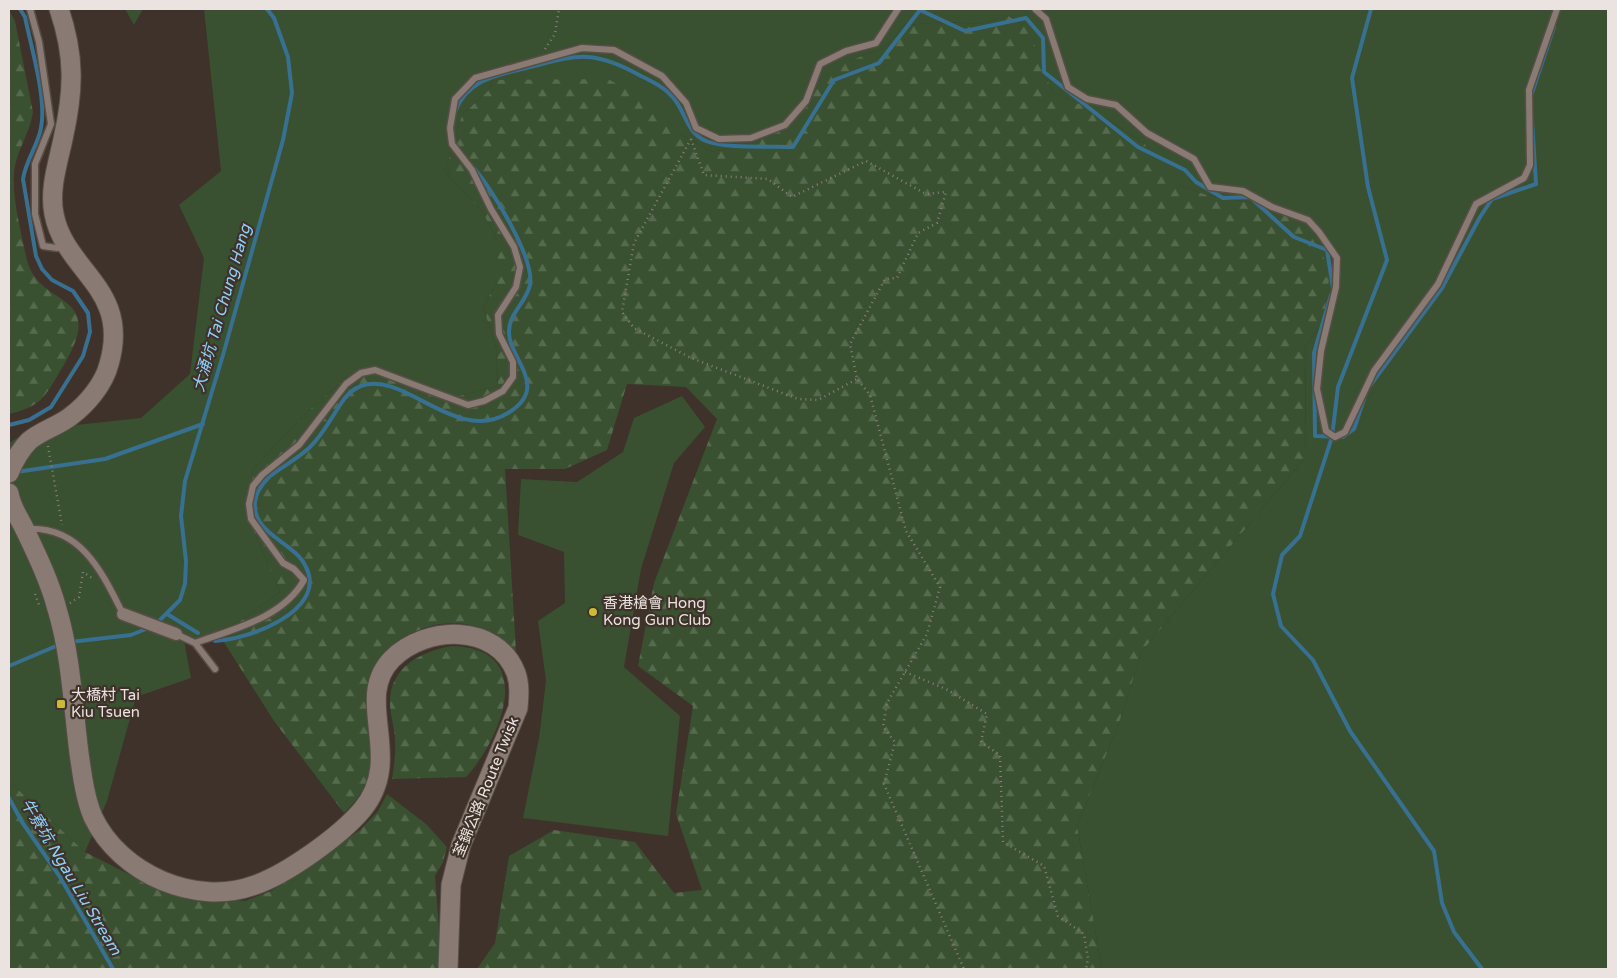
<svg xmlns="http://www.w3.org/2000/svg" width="1617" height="978" font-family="'Varela Round','Noto Sans TC',sans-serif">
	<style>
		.grass { fill: #395130 }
		.forest { fill: url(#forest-firs) }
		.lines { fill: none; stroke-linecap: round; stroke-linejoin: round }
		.stream { stroke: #387092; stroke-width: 4 }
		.lane-casing { stroke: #584e48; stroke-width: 9 }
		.street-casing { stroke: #584e48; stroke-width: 15 }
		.secondary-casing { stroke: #584e48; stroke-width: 21 }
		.path { stroke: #897f79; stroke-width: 2.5; stroke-dasharray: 1 4; stroke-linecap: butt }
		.lane { stroke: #897b73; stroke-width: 6 }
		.street { stroke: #897b73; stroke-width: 12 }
		.secondary { stroke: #897b73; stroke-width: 19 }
		.poi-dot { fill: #cdb938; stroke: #3e322a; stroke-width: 2 }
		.labels { text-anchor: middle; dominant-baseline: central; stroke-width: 4.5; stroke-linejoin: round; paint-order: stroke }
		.poi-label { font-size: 15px; fill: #ebe3df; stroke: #3e322a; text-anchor: start }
		.street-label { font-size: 15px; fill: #ebe3df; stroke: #3e322a }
		.water-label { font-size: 16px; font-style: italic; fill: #8fcff9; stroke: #3e322a }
	</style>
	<defs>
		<pattern id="forest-firs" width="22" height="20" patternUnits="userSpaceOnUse" patternTransform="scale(1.25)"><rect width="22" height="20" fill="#395130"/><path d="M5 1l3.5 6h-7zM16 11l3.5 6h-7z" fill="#566a4e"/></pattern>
	</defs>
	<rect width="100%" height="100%" fill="#3e322a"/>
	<!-- grass -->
	<g class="grass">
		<path d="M125,9H143L134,25Z"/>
		<path d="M204,9H1608V969H1102L1077,826L1119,723L1142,651L1306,457L1305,347L1323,322L1258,204L1207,195L1166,181L1145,144L1093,110L1052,92L1029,31L1010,16L978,24L946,22L905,25L884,48L849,61L798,113L753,142L712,152L682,135L649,103L541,81L493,80L489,90L462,115L445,172L482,211L498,242V281L483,307L496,347L498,386L451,398L374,366L347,377L307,412L253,469L247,515L280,592L220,636L184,640L191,678L136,697L107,801L85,852L9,781V443L30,430L141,418L190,374L204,258L179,205L221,171Z"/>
		<path d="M682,396L705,427L674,463L641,569L624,667L680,716L668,836L523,818L539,738L546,681L538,621L565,603L564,552L518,535L521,479L577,482L623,452L634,418Z"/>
	</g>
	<!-- forest -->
	<g class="forest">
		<path d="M9,10L15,21L33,112C30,132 19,147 15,166C10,191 21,231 26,256C37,313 114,286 59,373C44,399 39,407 9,414Z"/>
		<path d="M1009,16L1029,30L1052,92L1093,110L1145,144L1167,181L1207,195L1258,204L1308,223L1330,272L1323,322L1305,347L1306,457L1142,651L1119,723L1077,826L1102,969H477L495,943L509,856L554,830L635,842L674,893L702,890L676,814L693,706L638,666L654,583L717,419L686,387L627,384L607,450L565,469H505L516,651C494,630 471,620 440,624C399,631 363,663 367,707C368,726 374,744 371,764C369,785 358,799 344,813L274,721L220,636L280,592L247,515L253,469L307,412L347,377L374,366L451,398L498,386L496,347L483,307L498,281V242L482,211L445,172L462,115L489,90L493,80L608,79L650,103L682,135L712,152L753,142L798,113L822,76L849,61L884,48L905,25L946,22L978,24Z"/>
		<path d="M452,646C538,648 502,738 466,777L392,779C394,767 396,754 395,741C395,728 390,716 390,703C389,668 421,651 452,646Z"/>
		<path d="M9,781L85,852L166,893L245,901L271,891L360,830L378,811L387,794L426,824L447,847L443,862L435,876L442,969H9Z"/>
	</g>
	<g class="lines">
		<!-- stream -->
		<g class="stream">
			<path d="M1371,9L1352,78L1368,187L1387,260L1338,387L1332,437L1300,536L1282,555L1273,594L1281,626L1313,660L1350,731L1434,851L1442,903L1454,932L1482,969"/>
			<path d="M1531,96L1554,27"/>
			<path d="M455,112C466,83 491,76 518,70C573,57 588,46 641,76C653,82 666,88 675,100C686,114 687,133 706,141C725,149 770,146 793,147L834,80L879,63L920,10L965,31L1026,18L1043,38L1044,72L1138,147L1185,170L1196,182L1223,198L1250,197L1294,237L1327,250L1333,288"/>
			<path d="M1331,295L1314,353L1315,436L1343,437L1354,429L1366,393"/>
			<path d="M1369,387L1442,288L1480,217L1492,199L1536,184L1532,120"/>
			<path d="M9,425L29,420L51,407L83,356L90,332L88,313L73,291L52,280L42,269L36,256L23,179C26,160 38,145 41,128C47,99 31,47 25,17L20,9"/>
			<path d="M16,472L105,459L203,424"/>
			<path d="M167,614L198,633"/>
			<path d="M157,623L180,600L185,584L186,561L181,516L185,481L223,355L283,140L292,93L288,57L274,18L267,9"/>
			<path d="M215,641C247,640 328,611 306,567C294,541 252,535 255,502C256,492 262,484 269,477C282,467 297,459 309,448C322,436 330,420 340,405C345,397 352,389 361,386C404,370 456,445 508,413C551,387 509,359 509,333C508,314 526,303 530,285C535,258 490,185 471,165"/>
			<path d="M70,642L131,635L151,627"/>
			<path d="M9,666L61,644"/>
			<path d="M9,798L22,822L60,877L113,969"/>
		</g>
		<!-- lane casing -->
		<g class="lane-casing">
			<g id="lane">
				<path d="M30,9L39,42L51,124L35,164V214L43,246L57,248L64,245"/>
				<path d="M1035,9L1046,19L1068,87L1087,99L1116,105L1147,133L1194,159L1210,187L1243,191L1272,207L1308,220L1319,232L1337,258L1336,287L1321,351L1317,389L1326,431L1335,437L1345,432L1374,371L1438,284L1476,204L1524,178L1530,165L1529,90L1557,9"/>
				<path d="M27,529C81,526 102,572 123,614"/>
				<path d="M176,634L195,643L215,669"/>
				<path d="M195,643C233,629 283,618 304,580L294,569L283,563L251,519L249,504L253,486L262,475L299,445L346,384L361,373L375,370L468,405L484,401L503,391L513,377V362L499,334L498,315L516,287L520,267L514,247L491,209L472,170L452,144L450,128L455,99L475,78L582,48L614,50L662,76L686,103L696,128L719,139L751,138L785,125L806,101L820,64L846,51L876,43L898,9"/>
			</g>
		</g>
		<!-- street casing -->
		<g class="street-casing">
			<path id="street" d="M123,614L176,634"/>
		</g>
		<!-- secondary casing -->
		<g class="secondary-casing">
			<g id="secondary">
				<path d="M9,473C14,461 20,450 29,441C42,430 59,426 71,416C87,404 104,384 109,364C131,288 65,272 54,214C49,189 58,163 63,139C74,90 75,56 59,9"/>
				<path d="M9,493C11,507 19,517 25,530C37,555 50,582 57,609C71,655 73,706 79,753C82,774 85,798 93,817C120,874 196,907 255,885C287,874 340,836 362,810C406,757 352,700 392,659C426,625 497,623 516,673C520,684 519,696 518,708L461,845L451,885L448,969"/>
			</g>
		</g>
		<!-- path -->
		<g class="path">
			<path d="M545,49L555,34L559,9"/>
			<path d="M691,139L704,175L768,179L792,197L866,161L926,194L946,192L937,223L918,233L897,278L885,279L850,344L857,379L870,395L906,531L940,587L927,634L887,703L883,727L895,742L884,784L964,969"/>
			<path d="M691,139L634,243L622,312L634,328L691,358L798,399L818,400L857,379"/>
			<path d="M48,446L62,525"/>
			<path d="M35,594L39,605"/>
			<path d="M70,603L79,597L83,572L92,578"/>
			<path d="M905,672L946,689L987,714L981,742L1000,755L1003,842L1044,866L1058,916L1084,934L1088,959L1086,969"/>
		</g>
		<!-- lane -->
		<use href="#lane" class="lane"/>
		<!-- street -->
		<use href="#street" class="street"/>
		<!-- secondary -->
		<use href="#secondary" class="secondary"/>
	</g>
	<!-- markers -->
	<g class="poi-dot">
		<circle cx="593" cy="612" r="5"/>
		<rect x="56" y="699" width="10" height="10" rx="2.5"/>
	</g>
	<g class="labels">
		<!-- poi labels -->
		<g class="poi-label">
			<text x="603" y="603">香港槍會 Hong<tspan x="603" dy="17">Kong Gun Club</tspan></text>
			<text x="71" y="695">大橋村 Tai<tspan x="71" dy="17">Kiu Tsuen</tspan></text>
		</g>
		<!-- street labels -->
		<g class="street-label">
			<text transform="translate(486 787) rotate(-68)">荃錦公路 Route Twisk</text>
		</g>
		<!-- water labels -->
		<g class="water-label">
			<text transform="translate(222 308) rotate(-74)">大涌坑 Tai Chung Hang</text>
			<text transform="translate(71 877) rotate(59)">牛寮坑 Ngau Liu Stream</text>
		</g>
	</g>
	<!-- border -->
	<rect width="1617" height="978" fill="none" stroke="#ebe3df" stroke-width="20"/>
</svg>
